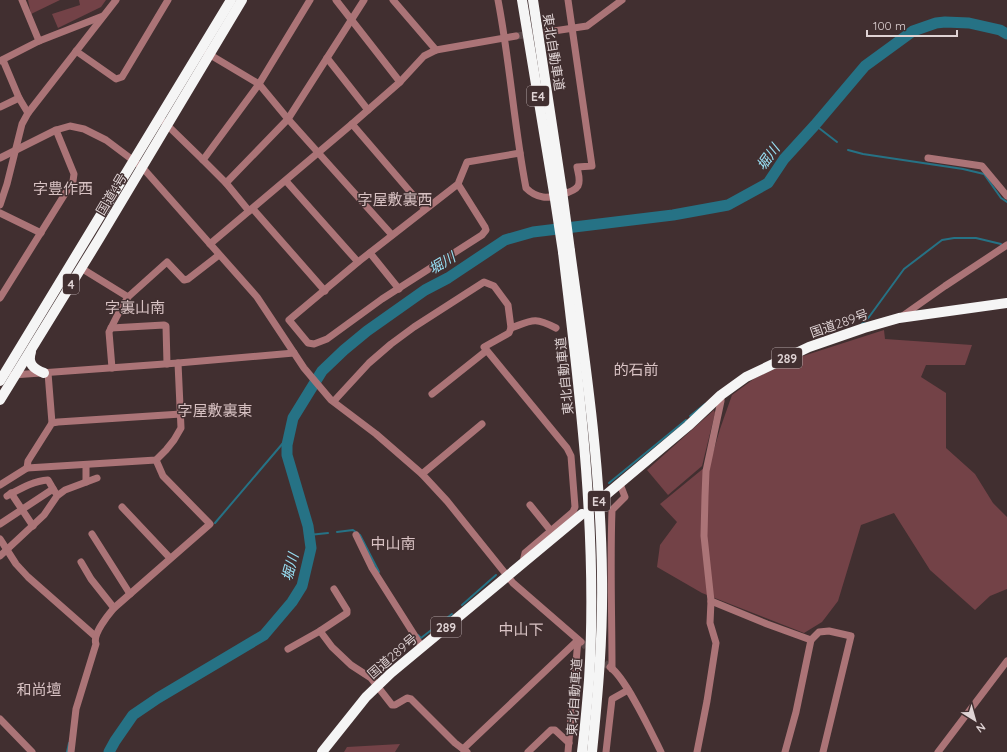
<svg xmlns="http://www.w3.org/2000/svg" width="1007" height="752" font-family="Quicksand,'Noto Sans JP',sans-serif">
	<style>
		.green { fill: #734247 }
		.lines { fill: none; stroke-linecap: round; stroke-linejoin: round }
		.stream { stroke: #267285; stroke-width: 2 }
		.river { stroke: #267285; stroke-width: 11 }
		.minor-tunnel { stroke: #594849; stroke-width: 7; stroke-dasharray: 7 3.5; stroke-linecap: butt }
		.minor { stroke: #ab7477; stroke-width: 7 }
		.highway { stroke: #f5f5f5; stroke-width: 10 }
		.highway-bridge { stroke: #f5f5f5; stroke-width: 10 }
		.labels { text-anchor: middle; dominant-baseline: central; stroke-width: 3; stroke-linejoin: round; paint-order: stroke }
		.shield { fill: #412f30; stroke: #b0a2a3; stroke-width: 1 }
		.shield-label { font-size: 12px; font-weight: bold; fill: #dfd3d4 }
		.street-label { font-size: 13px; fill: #dfd3d4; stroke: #412f30 }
		.water-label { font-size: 14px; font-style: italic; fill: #99e1f6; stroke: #412f30 }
		.quarter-label { font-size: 15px; fill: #d8c2c3; stroke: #412f30 }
	</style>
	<rect width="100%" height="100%" fill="#412f30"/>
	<!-- green -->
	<g class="green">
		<path d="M28,0H60L31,14Z"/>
		<path d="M79,0H106L101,7L58,28L52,14L80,5Z"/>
		<path d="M884,330L885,339L972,345L965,365H926L921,377L946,393V448L975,474L993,503L1007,517V589L990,596L975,610L930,570L894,513L861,525L838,601L822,622L804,633L702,593L657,567L660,545L677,522L660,504L710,463L720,429L732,395L755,378L803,356Z"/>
		<path d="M714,410L715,413L702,466L668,495L647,470Z"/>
		<path d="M400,744L395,752H344L347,747Z"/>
	</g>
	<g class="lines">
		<!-- stream -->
		<g class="stream">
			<path d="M815,125L837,142"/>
			<path d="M848,150L863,154L963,169L984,174L1001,198L1007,202"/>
			<path d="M861,325L869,317L904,269L942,240L954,238H976L1001,244"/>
			<path d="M690,416L705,404"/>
			<path d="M609,483L686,420"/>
			<path d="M215,523L289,436"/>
			<path d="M337,532L353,530L360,535L379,572"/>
			<path d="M309,535L328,533"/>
			<path d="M462,605L496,575"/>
			<path d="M418,635L421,638L452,614"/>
			<path d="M67,752L69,743"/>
		</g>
		<!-- river -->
		<path class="river" d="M109,752L115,741L133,715L158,698L264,635L292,602L302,586L311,548L308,526L287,455V445L293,418L322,371L344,350L367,331L425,290L448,278L505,240L533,232L673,215L728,205L768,183L784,159L815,125L865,66L913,31L936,23L945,22L969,23L1000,30L1007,34"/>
		<!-- minor-tunnel -->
		<g class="minor-tunnel">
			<path d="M516,36L547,32"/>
			<path d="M581,642L608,666"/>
		</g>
		<!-- minor -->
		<g class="minor">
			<path d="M22,0L39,41"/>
			<path d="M336,0L400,82"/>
			<path d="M393,0L436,50"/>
			<path d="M498,0C510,62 514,126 526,188C531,193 536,196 543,197C550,198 574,193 578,186C581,180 578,173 577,167L592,166L568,0"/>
			<path d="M547,32L587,26L622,0"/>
			<path d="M76,51L116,79L122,77L168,0"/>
			<path d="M207,53L259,84L288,119L392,235"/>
			<path d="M327,58L368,110"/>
			<path d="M3,60L19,98L28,113"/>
			<path d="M0,61L39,41L103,16"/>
			<path d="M0,107L19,98"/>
			<path d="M164,122L203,160L226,183L249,211"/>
			<path d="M352,124L425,209"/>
			<path d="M0,158L56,130L70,126L84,129L106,140L142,167L257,297L304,368L331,400L376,434L422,474L447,501L513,583L581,642"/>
			<path d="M928,158L982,166L1007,196"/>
			<path d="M203,160L259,84L310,0"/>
			<path d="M286,181L358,262"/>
			<path d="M226,183L288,119L364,0"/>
			<path d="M458,184L485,227L486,230L482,235L382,299L327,339L314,344L308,343L289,320L358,262L458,184L467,162L520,153"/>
			<path d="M0,205L7,184L22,124L28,113L116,0"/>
			<path d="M253,209L325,291"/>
			<path d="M0,213L41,233"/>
			<path d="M210,244L352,124L400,82L424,56L436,50L516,36"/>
			<path d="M370,253L399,289"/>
			<path d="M81,268L128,297"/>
			<path d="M0,298L73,181L74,174L56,130"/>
			<path d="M901,317L945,286L1007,245"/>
			<path d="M111,328L164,325L166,326L167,364"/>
			<path d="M511,328C533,320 534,317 556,328"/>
			<path d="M112,368L109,332L117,316L128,297L167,262L184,280L188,279L219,255"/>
			<path d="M48,373L52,423"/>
			<path d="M13,375L178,363L294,353"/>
			<path d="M432,394L486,351"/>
			<path d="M334,401L369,363L391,344L414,327L484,282L494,286L508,305L511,328L509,333L484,347L567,448L571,456L575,507L573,512L525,553L523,562"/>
			<path d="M86,465V482"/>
			<path d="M27,468L28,461L52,423L58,422L181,414"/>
			<path d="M422,474L482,424"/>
			<path d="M0,485L27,468L156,460L166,450L174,440L181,428L178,363"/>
			<path d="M11,493L33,526"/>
			<path d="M7,496C20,489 33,481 48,480L55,492"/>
			<path d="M530,505L551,531"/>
			<path d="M122,507L170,558"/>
			<path d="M0,524L53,489"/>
			<path d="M92,534L130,594"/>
			<path d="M356,535L372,568L422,647"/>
			<path d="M0,539L16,564L28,577L95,636"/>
			<path d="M0,556L44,515L57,496L65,490L97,478"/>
			<path d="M81,562L91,579L114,608"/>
			<path d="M711,601L767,624L811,640L819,632L829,631L851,636L823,752"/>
			<path d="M320,631L332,647L351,665L371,678L392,705H395L407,698L411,699L455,743L467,752"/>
			<path d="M288,649L320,631L347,613V610L334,589"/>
			<path d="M610,667C626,678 651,732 661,752"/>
			<path d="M612,669C612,616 610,563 612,510L625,497L620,484"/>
			<path d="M0,719L32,752"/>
			<path d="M463,749L578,640"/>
			<path d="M71,752L76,709L96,644C92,635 108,615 114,608L210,524L163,476L156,460"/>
			<path d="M528,752L551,730H555L569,743"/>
			<path d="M568,752L578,640"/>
			<path d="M606,752L612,699L628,690"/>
			<path d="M697,752L707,701L716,643L710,623L711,601L704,536L705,496L706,471L721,401V395"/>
			<path d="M785,752L796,712L811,640"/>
			<path d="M938,752L1007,661"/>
		</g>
		<!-- highway -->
		<g class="highway">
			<path d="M522,0L554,193"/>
			<path d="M533,0L562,191"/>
			<path d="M570,251C585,360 601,467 602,577C603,636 598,693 592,752"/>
			<path d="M563,252C580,393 598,537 589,680C587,704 585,728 582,752"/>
			<path d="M31,352C27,364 34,369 44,373"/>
			<path d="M0,381L231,0"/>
			<path d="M0,400L99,239L242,0"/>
			<path d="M607,494L688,426L721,395L746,377L809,347L864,328L899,318L1007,303"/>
			<path d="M322,752L366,697L391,673L582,514"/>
		</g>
		<!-- highway-bridge -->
		<g class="highway-bridge">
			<path d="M562,191L570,251"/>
			<path d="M554,193L563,252"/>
		</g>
	</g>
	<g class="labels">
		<!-- shield labels -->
		<g class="shield">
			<rect x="527" y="86" width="22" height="20" rx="3"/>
			<rect x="63" y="274" width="16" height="20" rx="3"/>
			<rect x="772" y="348" width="30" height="20" rx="3"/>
			<rect x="588" y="491" width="22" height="20" rx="3"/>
			<rect x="431" y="617" width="30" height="20" rx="3"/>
		</g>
		<g class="shield-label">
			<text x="538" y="96">E4</text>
			<text x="71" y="284">4</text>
			<text x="787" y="358">289</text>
			<text x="599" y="501">E4</text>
			<text x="446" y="627">289</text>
		</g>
		<!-- street labels -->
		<g class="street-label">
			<text transform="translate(554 52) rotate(81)">東北自動車道</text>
			<text transform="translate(111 194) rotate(-59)">国道4号</text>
			<text transform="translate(839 323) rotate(-19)">国道289号</text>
			<text transform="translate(564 376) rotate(-96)">東北自動車道</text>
			<text transform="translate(392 656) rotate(-41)">国道289号</text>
			<text transform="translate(574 697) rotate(-86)">東北自動車道</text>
		</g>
		<!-- water labels -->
		<g class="water-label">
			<text transform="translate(768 157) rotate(-54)">堀川</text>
			<text transform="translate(442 263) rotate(-31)">堀川</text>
			<text transform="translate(290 567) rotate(-75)">堀川</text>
		</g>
		<!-- quarter labels -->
		<g class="quarter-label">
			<text x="63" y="188">字豊作西</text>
			<text x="395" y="199">字屋敷裏西</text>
			<text x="135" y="307">字裏山南</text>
			<text x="636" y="369">的石前</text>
			<text x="215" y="410">字屋敷裏東</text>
			<text x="393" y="543">中山南</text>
			<text x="521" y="629">中山下</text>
			<text x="39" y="689">和尚壇</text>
		</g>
	</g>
	<!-- north arrow -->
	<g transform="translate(975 720) rotate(143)" stroke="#412f30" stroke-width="3" paint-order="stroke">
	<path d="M0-3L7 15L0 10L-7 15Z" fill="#dfd3d4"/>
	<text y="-6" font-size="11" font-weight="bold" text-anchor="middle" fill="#dfd3d4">N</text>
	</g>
	<!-- scale -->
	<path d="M867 30v6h90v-6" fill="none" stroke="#dfd3d4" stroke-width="2"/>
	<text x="873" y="30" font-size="12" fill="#dfd3d4" stroke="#412f30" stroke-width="3" paint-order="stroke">100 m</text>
</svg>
